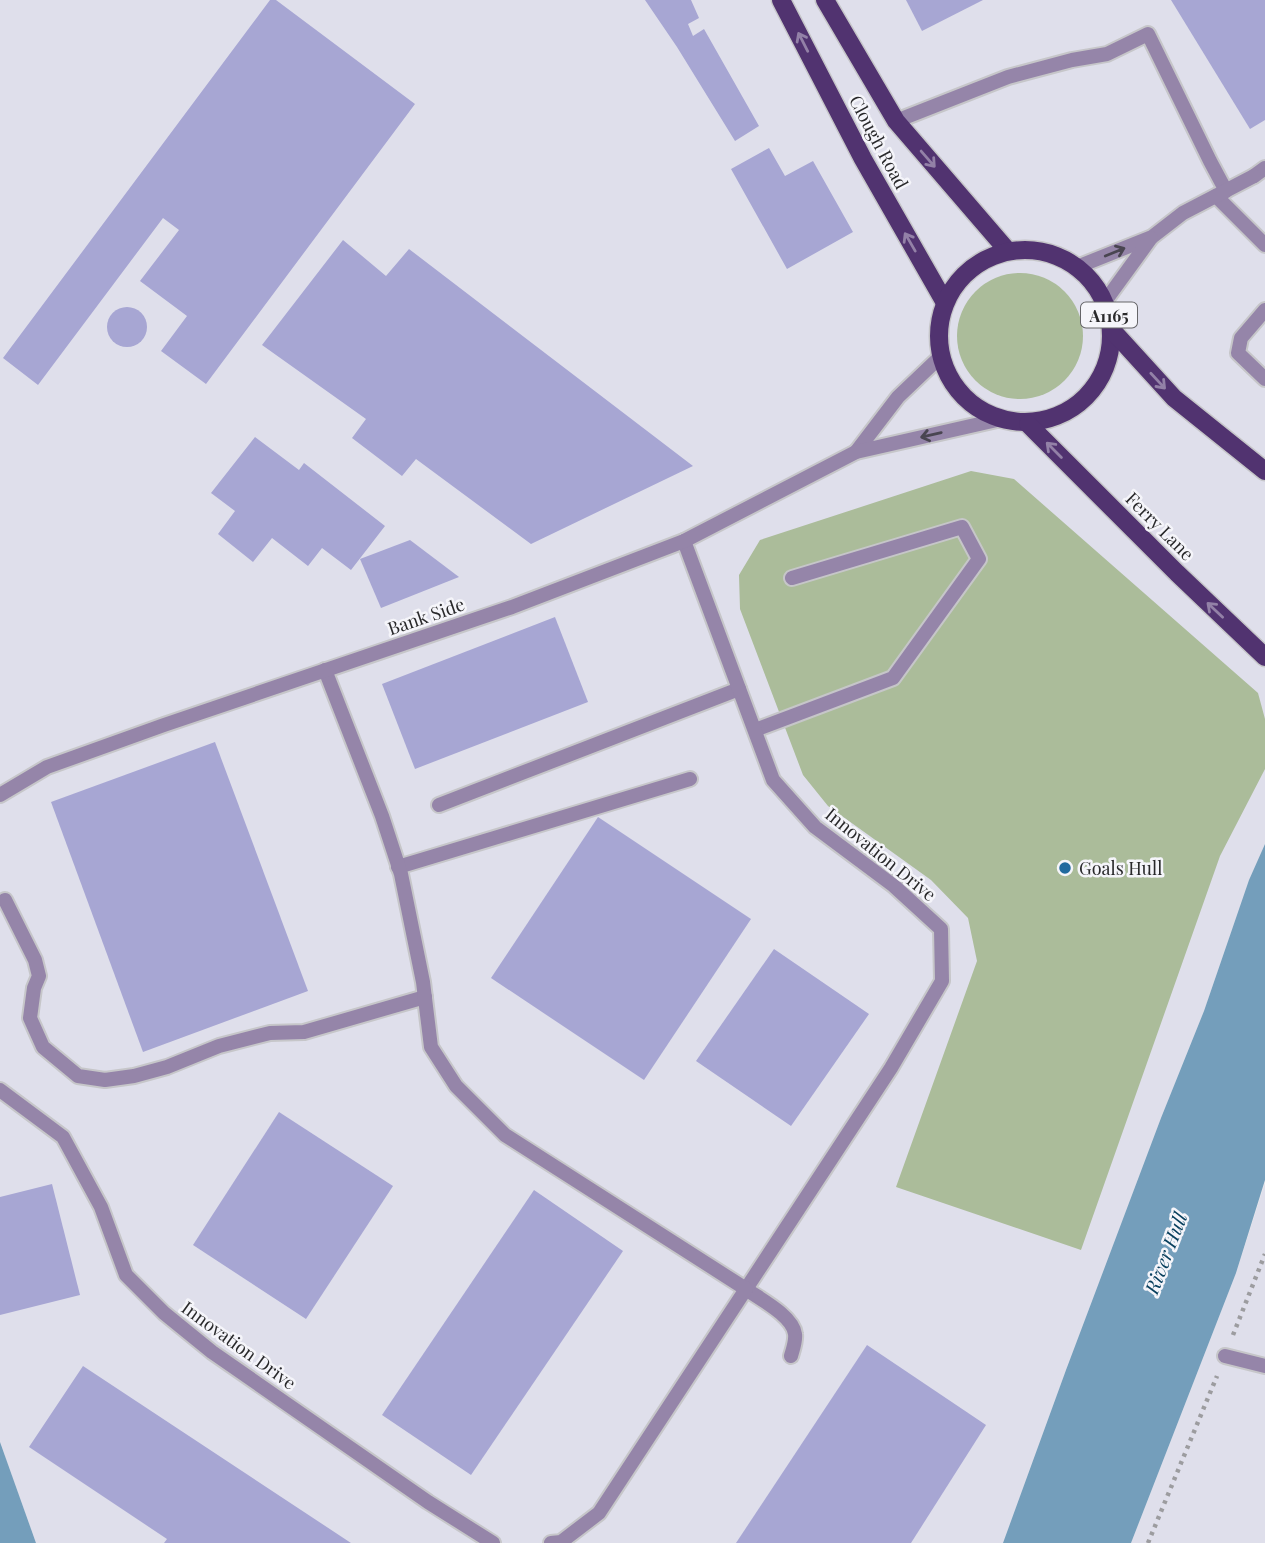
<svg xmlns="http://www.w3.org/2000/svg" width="1265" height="1543" font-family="'Playfair Display',serif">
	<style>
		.built { fill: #dfdfeb }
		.green { fill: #abbc9a }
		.water { fill: #749ebb }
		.building { fill: #a7a6d3 }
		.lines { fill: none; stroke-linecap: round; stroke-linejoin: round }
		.service-casing { stroke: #c6c6c9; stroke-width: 18 }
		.minor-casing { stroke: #c6c6c9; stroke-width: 18 }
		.primary-casing { stroke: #c6c6c9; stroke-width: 21 }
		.path { stroke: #9c9c9f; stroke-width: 4.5; stroke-dasharray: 3.5 5; stroke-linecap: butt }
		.service { stroke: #9585a9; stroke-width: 14 }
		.minor { stroke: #9585a9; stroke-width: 14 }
		.primary { stroke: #513370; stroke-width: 18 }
		.oneway { stroke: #9381a7 }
		.oneway2 { stroke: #494551 }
		.poi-dot { fill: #216a9e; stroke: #f5f5fa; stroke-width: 2.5 }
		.labels { text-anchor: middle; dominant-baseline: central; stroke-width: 5; stroke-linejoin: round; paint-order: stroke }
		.shield { fill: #f5f5fa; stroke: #666669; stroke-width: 2 }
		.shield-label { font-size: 16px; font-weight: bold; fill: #29292b }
		.street-label { font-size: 18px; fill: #29292b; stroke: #f5f5fa }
		.poi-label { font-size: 18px; fill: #29292b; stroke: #f5f5fa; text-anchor: start }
		.water-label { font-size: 19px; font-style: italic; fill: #09405e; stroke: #f5f5fa }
	</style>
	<rect width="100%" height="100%" fill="#e8e8ec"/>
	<!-- built -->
	<g class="built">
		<path d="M0,0H1265V844L1249,880L1204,1011L1161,1118L1066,1370L1003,1543H36L0,1442Z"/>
		<path d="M1265,1183V1543H1131L1236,1273Z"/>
	</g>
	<!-- green -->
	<g class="green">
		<circle cx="1020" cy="336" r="63"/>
		<path d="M971,471L1014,479L1258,693L1265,719V769L1220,856L1081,1250L896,1187L977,961L968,918L931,880L828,806L803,775L740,609L739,575L760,540Z"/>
	</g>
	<!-- water -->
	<g class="water">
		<path d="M1265,844V1180L1236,1273L1131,1543H1003L1066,1370L1161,1118L1204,1011L1249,880Z"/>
		<path d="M0,1442L36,1543H0Z"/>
	</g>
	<!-- building -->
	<g class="building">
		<path d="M270,0H276L415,104L206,384L161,351L187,316L140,281L179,230L163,218L38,385L3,358Z"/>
		<path d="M645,0H691L699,18L688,24L693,36L704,29L759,126L735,141L677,47Z"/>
		<path d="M906,0H983L922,31Z"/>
		<path d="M1171,0H1265V120L1250,129Z"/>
		<path d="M769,148L785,176L813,161L853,232L787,269L731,169Z"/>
		<path d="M343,240L386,276L409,249L693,466L531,544L416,459L402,476L352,438L366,419L262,345Z"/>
		<circle cx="127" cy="327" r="20"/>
		<path d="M255,437L299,470L304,463L385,526L351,570L322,548L308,566L272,538L253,562L218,534L235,511L211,493Z"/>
		<path d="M410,540L459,577L381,608L360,559Z"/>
		<path d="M555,617L588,702L415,769L382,684Z"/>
		<path d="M215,742L308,991L143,1052L51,802Z"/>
		<path d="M598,817L751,919L644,1080L491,978Z"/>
		<path d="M774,949L869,1014L791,1126L696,1061Z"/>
		<path d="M279,1112L393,1186L306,1319L193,1245Z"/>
		<path d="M52,1184L80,1295L0,1315V1197Z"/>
		<path d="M534,1190L623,1251L471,1475L382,1415Z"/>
		<path d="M867,1345L986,1425L911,1543H736Z"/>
		<path d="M83,1366L351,1543H164L167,1539L29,1447Z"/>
	</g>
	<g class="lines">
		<!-- service casing -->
		<g class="service-casing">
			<g id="service">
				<path d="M896,121L1008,77L1072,60L1107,54L1148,34L1210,161L1226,191"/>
				<path d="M1254,176L1265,168"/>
				<path d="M1216,196L1265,245"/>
				<path d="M1265,310L1241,338L1238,353L1265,379"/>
				<path d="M755,730L893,678L979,559L962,527L792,578"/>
				<path d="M439,805L739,689"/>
				<path d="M398,867L690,779"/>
				<path d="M5,900L35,960L39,976L34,988L30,1018L43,1047L78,1076L105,1080L134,1076L167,1067L219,1046L270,1033L304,1032L425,997"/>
				<path d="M746,1289C760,1299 793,1316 795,1334C796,1341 793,1349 791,1356"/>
				<path d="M1225,1356L1265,1366"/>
			</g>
		</g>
		<!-- minor casing -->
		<g class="minor-casing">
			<g id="minor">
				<path d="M1077,267L1152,237L1183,213L1254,176"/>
				<path d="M1106,300L1151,238"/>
				<path d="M856,452L898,397L940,357"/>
				<path d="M684,541L773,780L815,827L894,886L941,929L942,981L891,1068L746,1289"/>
				<path d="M325,670L382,816L401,874L423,982L431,1047L456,1086L505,1135L746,1289L599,1513L561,1542L551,1543"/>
				<path d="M0,795L47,767L164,725L512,607L684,541L856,452L997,420"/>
				<path d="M0,1090L63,1137L101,1207L126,1275L164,1313L212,1352L428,1502L493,1543"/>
			</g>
		</g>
		<!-- primary casing -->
		<g class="primary-casing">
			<g id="primary">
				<path d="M781,0L863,159L944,301"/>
				<path d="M825,0L896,121L1007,250"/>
				<circle cx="1025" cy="336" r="86"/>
				<path d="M1112,330L1174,398L1265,471"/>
				<path d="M1028,424L1177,573L1265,657"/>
			</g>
		</g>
		<!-- path -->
		<g class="path">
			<path d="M1233,1335L1265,1254"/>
			<path d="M1148,1543L1217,1376"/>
		</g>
		<!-- service -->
		<use href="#service" class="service"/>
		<!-- minor -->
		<use href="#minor" class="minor"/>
		<!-- primary -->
		<use href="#primary" class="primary"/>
	</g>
	<!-- one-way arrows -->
	<defs><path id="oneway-shaft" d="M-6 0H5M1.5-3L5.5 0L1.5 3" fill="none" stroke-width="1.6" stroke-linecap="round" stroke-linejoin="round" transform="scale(1.75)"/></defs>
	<g class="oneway">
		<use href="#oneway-shaft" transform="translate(803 42) rotate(-117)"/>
		<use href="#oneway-shaft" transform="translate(928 159) rotate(49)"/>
		<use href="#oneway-shaft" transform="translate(910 242) rotate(-120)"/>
		<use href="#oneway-shaft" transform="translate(1158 381) rotate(47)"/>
		<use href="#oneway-shaft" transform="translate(1054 450) rotate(-135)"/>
		<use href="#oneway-shaft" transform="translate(1215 610) rotate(-137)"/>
	</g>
	<g class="oneway2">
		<use href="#oneway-shaft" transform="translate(1115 252) rotate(-22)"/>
		<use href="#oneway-shaft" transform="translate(931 435) rotate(167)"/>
	</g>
	<!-- markers -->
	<circle class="poi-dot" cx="1065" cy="868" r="7"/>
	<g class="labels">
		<!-- shield labels -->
		<rect class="shield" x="1081" y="302.5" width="56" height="25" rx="5"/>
		<g class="shield-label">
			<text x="1109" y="315">A1165</text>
		</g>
		<!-- street labels -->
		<g class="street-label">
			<text transform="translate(879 142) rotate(62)">Clough Road</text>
			<text transform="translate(1160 526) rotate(45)">Ferry Lane</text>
			<text transform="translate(426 616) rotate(-19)">Bank Side</text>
			<text transform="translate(881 854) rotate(39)">Innovation Drive</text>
			<text transform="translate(239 1345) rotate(36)">Innovation Drive</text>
		</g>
		<!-- poi labels -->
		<g class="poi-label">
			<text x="1079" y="868">Goals Hull</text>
		</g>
		<!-- water labels -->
		<g class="water-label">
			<text transform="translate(1165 1253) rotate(-69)">River Hull</text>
		</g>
	</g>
</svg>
